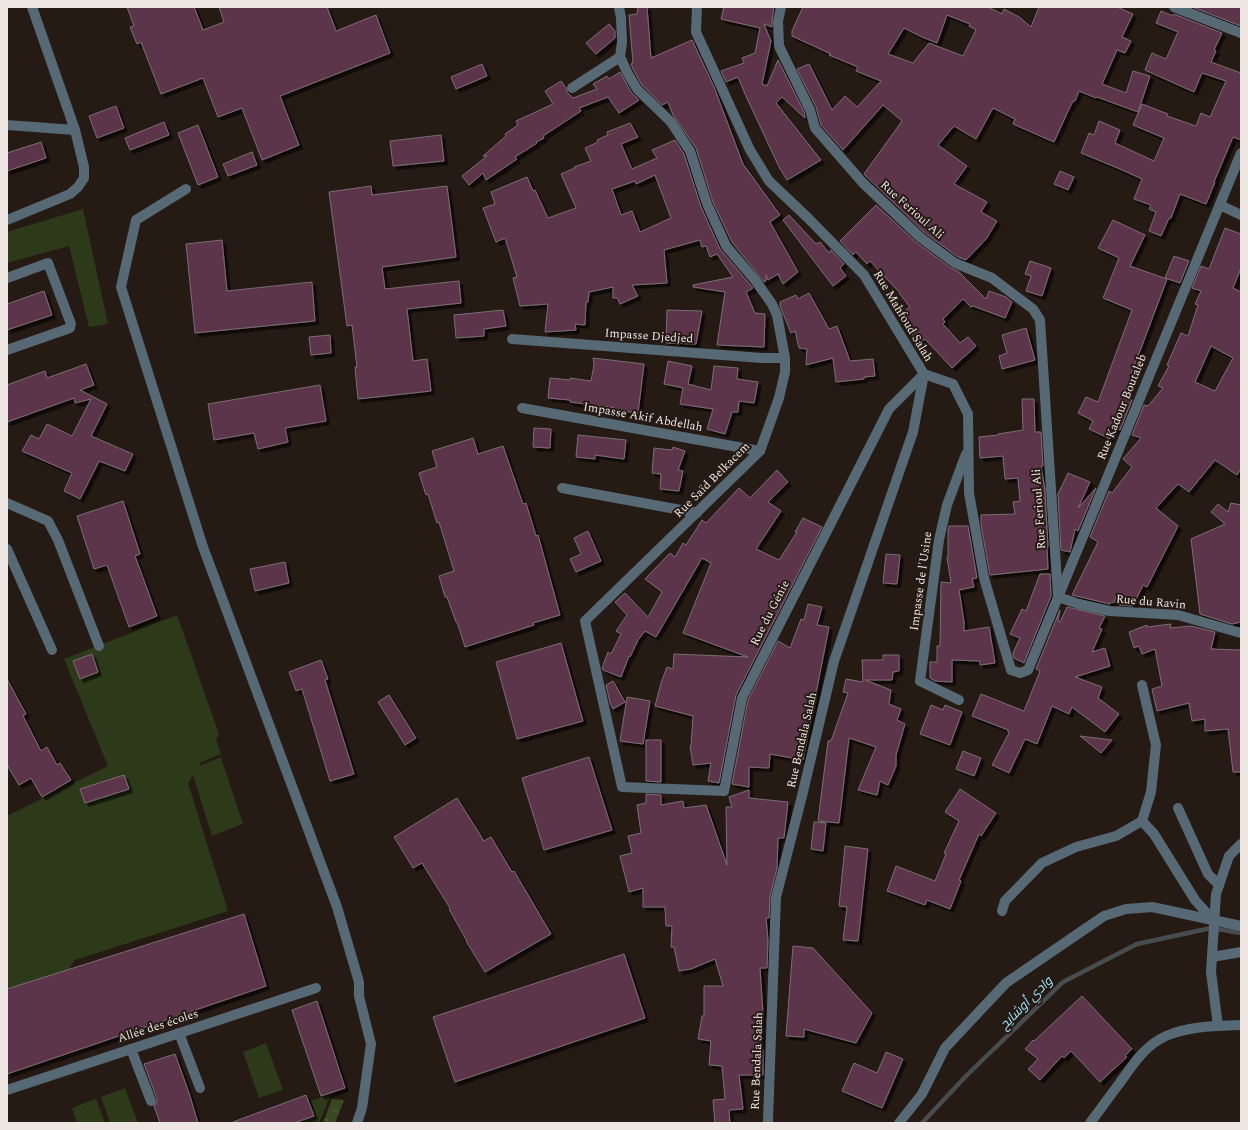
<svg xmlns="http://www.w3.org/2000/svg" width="1248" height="1130" font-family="Spectral,Cairo,serif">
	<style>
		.green { fill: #2d3a1a }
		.forest { fill: url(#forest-crowns) }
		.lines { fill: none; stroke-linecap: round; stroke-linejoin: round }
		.stream { stroke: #474c4f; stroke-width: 4.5 }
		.building { fill: #5d354b; stroke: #7c6d74; fill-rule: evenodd; filter: url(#shadow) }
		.minor { stroke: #566975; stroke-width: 10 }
		.labels { text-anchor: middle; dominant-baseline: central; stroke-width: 4; stroke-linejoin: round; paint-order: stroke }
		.street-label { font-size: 12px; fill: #eee6e2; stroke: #251a14 }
		.water-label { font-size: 13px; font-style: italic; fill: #a0e3fd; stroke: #251a14 }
	</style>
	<defs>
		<pattern id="forest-crowns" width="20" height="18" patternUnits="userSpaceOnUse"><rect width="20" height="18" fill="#38471f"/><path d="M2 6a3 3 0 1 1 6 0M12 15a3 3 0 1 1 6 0" fill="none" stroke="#55623f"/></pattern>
		<filter id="shadow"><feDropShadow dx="3.5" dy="3.5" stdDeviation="0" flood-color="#0009"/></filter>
	</defs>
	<rect width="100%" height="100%" fill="#251a14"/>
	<!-- green -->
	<g class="green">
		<path d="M83,209L108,324L89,327L69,246L7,263V232Z"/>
		<path d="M177,615L219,734L216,739L221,754L201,762L199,766L221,757L243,824L212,836L193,775L188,783L228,911L75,960L7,1066V816L108,766L64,659Z"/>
		<path d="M266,1043L283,1090L259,1098L243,1052Z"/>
		<path d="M125,1088L138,1123H110L101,1097Z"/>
		<path d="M331,1094L319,1123H297L316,1116L311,1101Z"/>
		<path d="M96,1099L105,1123H77L72,1108Z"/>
	</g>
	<!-- forest -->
	<path class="forest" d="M332,1099L344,1100L335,1123H323Z"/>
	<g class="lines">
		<!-- stream -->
		<path class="stream" d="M922,1123L967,1075L1063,982L1137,944L1211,928L1241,933"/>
	</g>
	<!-- building -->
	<g class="building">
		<path d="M127,7H194L203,30L224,22L219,7H327L336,31L376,15L390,53L280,96L299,145L262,160L242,108L218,117L203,78L161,94L141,42L137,44L130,27L134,26Z"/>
		<path d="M638,7H647L651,58L692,40L714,87L743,164L780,215L770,222L798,272L783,284L778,274L768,280L766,275V281L764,282L732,242L713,202L696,148L673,115L668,102L662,105L642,85L634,71L631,64L633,63L629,15L637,14Z"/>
		<path d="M724,7H774L772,20V27L764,24L771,41L762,84L767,86L778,60L804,112L805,118L782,97L776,103L821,160L787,180L779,167L745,94L738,77L726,82L721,71L744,63L742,58L755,53L760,28L721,19Z"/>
		<path d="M803,7H988L1002,14L1004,9L1019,17L1031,27L1039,7H1117L1133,14L1122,37L1131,41L1125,53L1117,50L1102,84L1126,93L1133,71L1150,76L1138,112L1097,97L1096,98L1079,91L1075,101H1073L1069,109L1054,142L1013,124L1015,119L993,108L976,139L954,126L938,145L967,166L954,184L987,202L981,212L997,221L986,239L966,260L958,257L925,233L864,174L902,121L883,105L843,150L821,125L816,107L797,69L809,64L832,110L845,96L857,107L881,81L856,71L858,67L829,55L831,54L792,36V31ZM947,15L970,24L969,26L976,30L963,56L929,43L913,63L888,54L904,28L922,37L937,43Z"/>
		<path d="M1192,7H1241V26Z"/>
		<path d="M1161,11L1173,16L1174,14L1222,33L1214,50L1216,51L1211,62L1241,73V140L1233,137L1214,182H1215L1206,204L1180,194L1171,218H1169L1161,236L1149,231L1156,212L1149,209L1151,205L1134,199L1142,179L1120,169L1081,153L1089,133L1094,135L1099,121L1120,130L1115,143L1154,161L1164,138L1133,125L1142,104L1168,114L1167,116L1196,126L1201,113L1210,117L1226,81L1202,73L1194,92L1145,70L1152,53L1166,59L1178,32L1156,23Z"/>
		<path d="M609,24L615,31V38L596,54L586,43Z"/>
		<path d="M482,64L487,76L456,89L451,77Z"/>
		<path d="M620,72L631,92L639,100L619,113L608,97L579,108L581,111L543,136L544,138L536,142L537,143L515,157L517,159L486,180L483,173L469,185L462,176L487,156H483L506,136L505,134L518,125L516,121L553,104L545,91L561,81L566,88L567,92L573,98L597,89L593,84L607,76L609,79Z"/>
		<path d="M116,106L124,128L97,138L89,116Z"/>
		<path d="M164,122L169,135L130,150L125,138Z"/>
		<path d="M630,123L638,137L621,144L632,169L657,158L652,150L675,140L684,154L701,207L720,249L753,288L746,292L755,313L765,314L764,347L717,345L725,292L693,287V285L733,277L717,254L710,257L706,246L702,247L700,240L664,250L667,283L632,285L638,296L620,304L617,298H613V287L589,292L588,302H586L585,325L575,324L576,330L545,332L548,304L520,306L513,278L517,277L505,238L496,242L483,208L495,204L491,192L527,177L533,191L535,190L548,218L576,208L561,174L575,168L574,167L591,161L585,148L598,142L597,140L608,135L607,132ZM655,175L671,218L640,232L632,211L621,215L612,189L635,181L636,184Z"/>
		<path d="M198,125L218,177L198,185L178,133Z"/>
		<path d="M441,135L444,161L393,166L390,141Z"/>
		<path d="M41,142L46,158L7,171V153Z"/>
		<path d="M252,152L257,165L228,176L223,164Z"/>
		<path d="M1060,171L1074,177L1068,190L1054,184Z"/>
		<path d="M371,186L372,195L447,186L456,257L382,267L385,289L459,281L461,303L407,309L413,361L427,359L431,391L358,399L355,367H357L352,325L347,326L329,192Z"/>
		<path d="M876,205L917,243L951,268L959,272L986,299L989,291L1006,297L1012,302L1005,318L973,306L971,307L963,299L943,319L945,322L943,324L960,343L968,337L976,346L952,368L925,339L920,344L910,333L913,331L900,314L910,307L899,293H900L870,261L867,264L856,252L853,255L840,241Z"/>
		<path d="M789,215L816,244L820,242L829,253L831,250L844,264L840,268L846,276L833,286L783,220Z"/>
		<path d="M1113,220L1145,235L1130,266L1167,279L1123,396L1132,400L1120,430L1115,428L1110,439L1089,429L1093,421L1078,413L1086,397L1098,402L1132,310L1103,298L1119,258L1098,248Z"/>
		<path d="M1225,228L1241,234V268L1233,288L1241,292V469L1237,475L1215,460L1189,492L1178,484L1156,508L1178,526L1147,587L1143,585L1133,606L1119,605L1116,596L1114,603L1112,602L1110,604L1072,595L1098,542L1090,537L1109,491L1112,493L1132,467L1123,459L1141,438L1132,435L1144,405L1148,406L1163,388L1158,386L1169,366L1167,365L1181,333L1188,336L1198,305L1195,304L1201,291L1192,288L1201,266L1209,269ZM1211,346L1233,358L1215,391L1195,382Z"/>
		<path d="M222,240L227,291L312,282L315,321L195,333L186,244Z"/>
		<path d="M1174,256L1189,261L1180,283L1165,278Z"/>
		<path d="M1030,261L1051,268L1042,296L1026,291L1031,276L1025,274Z"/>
		<path d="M44,291L52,315L7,330V304Z"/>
		<path d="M809,293L829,329L837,326L850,361L873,359L875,376L864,377V379L836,382L833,358L806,365L807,349L799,348L795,331L791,333L780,306V302L796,295L798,299Z"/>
		<path d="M503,310L506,326L484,329V336L456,338L454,315Z"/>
		<path d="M667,310L702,311L696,344L666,343Z"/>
		<path d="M1026,328L1035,360L1002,369L999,356L1007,353L1002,335Z"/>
		<path d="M330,335L331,353L311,355L309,337Z"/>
		<path d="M593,358L644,364L638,413L615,410V408L570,402V400L548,398L550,378L570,380V378L591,381L594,365Z"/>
		<path d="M668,361L692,366L688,384L711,390L714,366L738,368L737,379L758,382L754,403L739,401L738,412H732L725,434L707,429L713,409L680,404L683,388L664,384Z"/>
		<path d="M86,364L94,385L80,390L107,404L91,436L133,454L125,471L99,461L80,499L64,491L72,473L22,451L31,435L39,439L47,424L72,436L91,399L75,403L74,398L7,422V385L45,371L47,378Z"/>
		<path d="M320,385L326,421L285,428L288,442L258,449L254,433L214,440L208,404Z"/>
		<path d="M1022,399H1034L1035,432H1041L1043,466H1041L1045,490L1048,547H1047L1048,569L990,575L981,525V515L1015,514L1013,502L1020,501L1018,478L1005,479L1003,456L980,458L979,437L998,435V434L1023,430Z"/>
		<path d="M534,428L551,429L550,448L533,447Z"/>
		<path d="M578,435L626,440L624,459L595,455V459L576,457Z"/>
		<path d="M473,438L478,454L503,446L523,504L526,503L536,536L538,535L560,615L533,623L534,625L465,647L457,622H456L447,597H445L439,576L454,571L439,522L437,523L428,494L426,495L419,473L437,467L432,451Z"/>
		<path d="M673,447L685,451L678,470L683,471L679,491L660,489L661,474L652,473L654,448L672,450Z"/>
		<path d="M777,470L788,482L768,502L781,511L756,549L779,560L797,532H795L803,518L822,527L736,695L719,783L708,781L711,763L693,765L690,746H691L693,716L655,706L661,683L667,667L673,669L674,654L748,657L683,633L711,563L702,558L656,637L645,631L638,640L630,657L629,656L621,677L603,670L602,668L608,652L611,654L621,634L616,631L627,615L615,602L625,593L648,617L662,592L645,579L670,553L675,557L683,543L686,545L702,520L706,523L739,488L750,498Z"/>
		<path d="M1068,473L1090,482L1078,508L1096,488L1078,531L1075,529L1070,552L1061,550L1058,494Z"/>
		<path d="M123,501L140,554L135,556L157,616L129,627L107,565L94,569L77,516Z"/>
		<path d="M1231,503L1241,505V622L1232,624L1200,614L1191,539L1225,524L1211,512L1218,504L1228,512Z"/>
		<path d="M949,526H968L977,578L972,579L974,587L959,590L964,622V631L989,627L995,663L980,665V661L952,660V682L935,681L930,678V662H937V646H940L941,582L951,583L947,557H948V531Z"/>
		<path d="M588,531L601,561L576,572L570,559L581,554L574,538Z"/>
		<path d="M886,554L900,555L897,584L883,583Z"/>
		<path d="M285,562L289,583L255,591L250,569Z"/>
		<path d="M1040,574H1050L1051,596L1024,663L1014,658L1013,653L1020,638L1010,634L1022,609L1026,611Z"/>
		<path d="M808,604L822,607L817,625L829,627L803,760L770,754L769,768L749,767V787L732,784L748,700L778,641L790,648L801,619L804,620Z"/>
		<path d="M1067,607L1105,616L1099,628L1102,629L1092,652L1105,648L1110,666L1075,677L1102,687L1098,698L1119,714L1105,732L1072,707L1069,714L1052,706L1037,744L1025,739L1009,773L992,765L1009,733L1008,732V730L972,716L981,694L1024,711L1040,671L1036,669L1060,610L1058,621L1060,622Z"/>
		<path d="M1171,624L1170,628L1191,626L1215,632L1211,649L1241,650V772H1233L1228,729L1205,731V719L1192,721L1189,703L1157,711L1152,689L1162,686L1155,649L1142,654L1139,646L1134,648L1129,632L1147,625V627Z"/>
		<path d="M561,643L583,721L517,739L496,662Z"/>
		<path d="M92,654L98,672L80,679L73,661Z"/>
		<path d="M883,655H899V671L893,672L892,680H865L891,690L889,704L901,709L897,720L905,724L896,755V766L888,785L880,781L877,795L858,790L876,747L849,738L839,823L818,821L828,741H831L848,693L843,692L846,679L863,682L862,660H883Z"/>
		<path d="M321,660L328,679L325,680L354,774L330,781L302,689L296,691L289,672Z"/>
		<path d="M7,679L26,714L23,716L41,751L47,747L57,765L60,763L71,780L42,797L31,778L19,785L7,765Z"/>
		<path d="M613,681L625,702L613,709L610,703L606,685Z"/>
		<path d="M389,695L416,738L405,745L378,702Z"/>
		<path d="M627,697L650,701L643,744L620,741Z"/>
		<path d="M931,705L943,710L945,705L962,712L950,745L920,734Z"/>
		<path d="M1080,736L1112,740L1101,753Z"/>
		<path d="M646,740H661V782L646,781Z"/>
		<path d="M963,751L981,758L974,776L956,769Z"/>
		<path d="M589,757L612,830L544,850L522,778Z"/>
		<path d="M124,775L129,789L85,803L80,789Z"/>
		<path d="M960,789L996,813L981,836L979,834L959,880L961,881L950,909L927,900L925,905L887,891L896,866L935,881L946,854L944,853L959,821L945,812Z"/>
		<path d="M749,790V798L788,802L784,838H778L777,868L770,896L769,918H766L768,940L767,968H760L763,1013H761V1050H763V1075H739L743,1109L729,1110L730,1123H715L713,1100L725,1099L722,1066L709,1065L711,1041L698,1039L702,1016H704V986H723L715,959L691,969L679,971L674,947H671L672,926H666L665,907H643V888L629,892L620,856L632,853L628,836L641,833L637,805L646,803V794L661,795V805L683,801L684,808L706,805L727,865L726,807H732L729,797Z"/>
		<path d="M457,798L484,841L491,837L512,872L514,871L551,934L485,972L466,941H467L449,909L450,908L422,863L413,868L394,837Z"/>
		<path d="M814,822L826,823L823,851L811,849Z"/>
		<path d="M845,846L868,849L858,941L843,940L847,907L839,906Z"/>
		<path d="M244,914L266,986L7,1074V989Z"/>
		<path d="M793,946L813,948L872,1013L856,1043L804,1029V1037L786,1036Z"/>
		<path d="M624,954L645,1018L455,1082L433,1017Z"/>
		<path d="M1082,996L1132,1049L1125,1056L1127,1057L1100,1082L1071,1051L1064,1058L1062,1056L1040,1080L1028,1069L1038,1059L1025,1049L1033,1040L1034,1041Z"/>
		<path d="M317,1001L345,1088L321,1096L292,1010Z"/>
		<path d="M886,1052L903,1059L882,1108L842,1091L854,1063L877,1073Z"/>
		<path d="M175,1054L189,1093L198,1123H160L154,1106L157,1102V1099L144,1064Z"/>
		<path d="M306,1095L314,1116L294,1123H233V1122Z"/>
	</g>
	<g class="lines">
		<!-- minor -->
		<g class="minor">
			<path d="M619,7L621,18L622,42L620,57L628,74L637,89L671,122L690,151L707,204L726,246L755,280L772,304L777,315L785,358V372L779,398L760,451L585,621L622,787L724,791L742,698L889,409L924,374"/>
			<path d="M697,7L696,32L750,150L769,181L808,218L864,275L924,374L953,384L968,414L969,493L984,578L1011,670L1020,673L1028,670L1241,153"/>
			<path d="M781,7L778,21L779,46L810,110L815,128L863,183L921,238L955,263L992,278L1033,309L1040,320L1058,597L1079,604L1110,611L1178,615L1241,633"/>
			<path d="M1174,7L1241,33"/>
			<path d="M572,88L620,57"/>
			<path d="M7,125L75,130"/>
			<path d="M186,189L136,220L121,287L203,547L337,907L359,982V996L371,1044L362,1108L357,1123"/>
			<path d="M1220,205L1241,215"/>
			<path d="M7,220L70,194L78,187L84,178V167L75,130L32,7"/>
			<path d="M7,278L48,263L71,324L70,328L7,350"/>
			<path d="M512,339L762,358H785"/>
			<path d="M522,408L760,451"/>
			<path d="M562,488L697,513"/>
			<path d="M7,503L48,521L58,540L99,646"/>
			<path d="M7,549L52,650"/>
			<path d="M1142,685L1156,745L1151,792L1142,821L1154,834L1195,900L1214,921"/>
			<path d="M959,700L920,681L939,540L947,505L966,454"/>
			<path d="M1178,808L1208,874L1219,885"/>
			<path d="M1002,911L1005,901L1042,863L1076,847L1116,836L1142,821"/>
			<path d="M1212,957L1241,952"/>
			<path d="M1218,1026L1211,972L1216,894L1229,856L1241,844"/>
			<path d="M179,1033L200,1088"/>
			<path d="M131,1049L151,1101"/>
			<path d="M7,1090L316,988"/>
			<path d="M768,1123V1120L776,897L802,796L834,661L913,432L924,374"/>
			<path d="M899,1123L922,1094L945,1048L1006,983L1104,916L1126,909L1152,907L1241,926"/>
			<path d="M1090,1123C1100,1110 1109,1097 1119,1084C1132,1066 1145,1045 1166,1036C1189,1026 1216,1026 1241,1025"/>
		</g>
	</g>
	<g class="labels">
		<!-- street labels -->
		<g class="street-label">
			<text transform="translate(912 210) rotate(42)">Rue Ferioul Ali</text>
			<text transform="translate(903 316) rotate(59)">Rue Mahfoud Salah</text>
			<text transform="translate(649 336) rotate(4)">Impasse Djedjed</text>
			<text transform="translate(1122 407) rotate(-68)">Rue Kadour Boutaleb</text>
			<text transform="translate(643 417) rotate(10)">Impasse Akif Abdellah</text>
			<text transform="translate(712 480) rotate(-45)">Rue Saïd Belkacem</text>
			<text transform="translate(1039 509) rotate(-94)">Rue Ferioul Ali</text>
			<text transform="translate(921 581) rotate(-82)">Impasse de l'Usine</text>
			<text transform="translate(1151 602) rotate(5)">Rue du Ravin</text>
			<text transform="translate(770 613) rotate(-63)">Rue du Génie</text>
			<text transform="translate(802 740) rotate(-77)">Rue Bendala Salah</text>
			<text transform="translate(158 1026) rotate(-18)">Allée des écoles</text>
			<text transform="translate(757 1061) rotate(-88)">Rue Bendala Salah</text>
		</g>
		<!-- water labels -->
		<g class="water-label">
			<text transform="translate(1026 1003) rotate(-45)">وادي أوشايح</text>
		</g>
	</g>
	<!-- border -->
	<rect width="1248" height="1130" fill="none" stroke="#eee6e2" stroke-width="16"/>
</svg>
